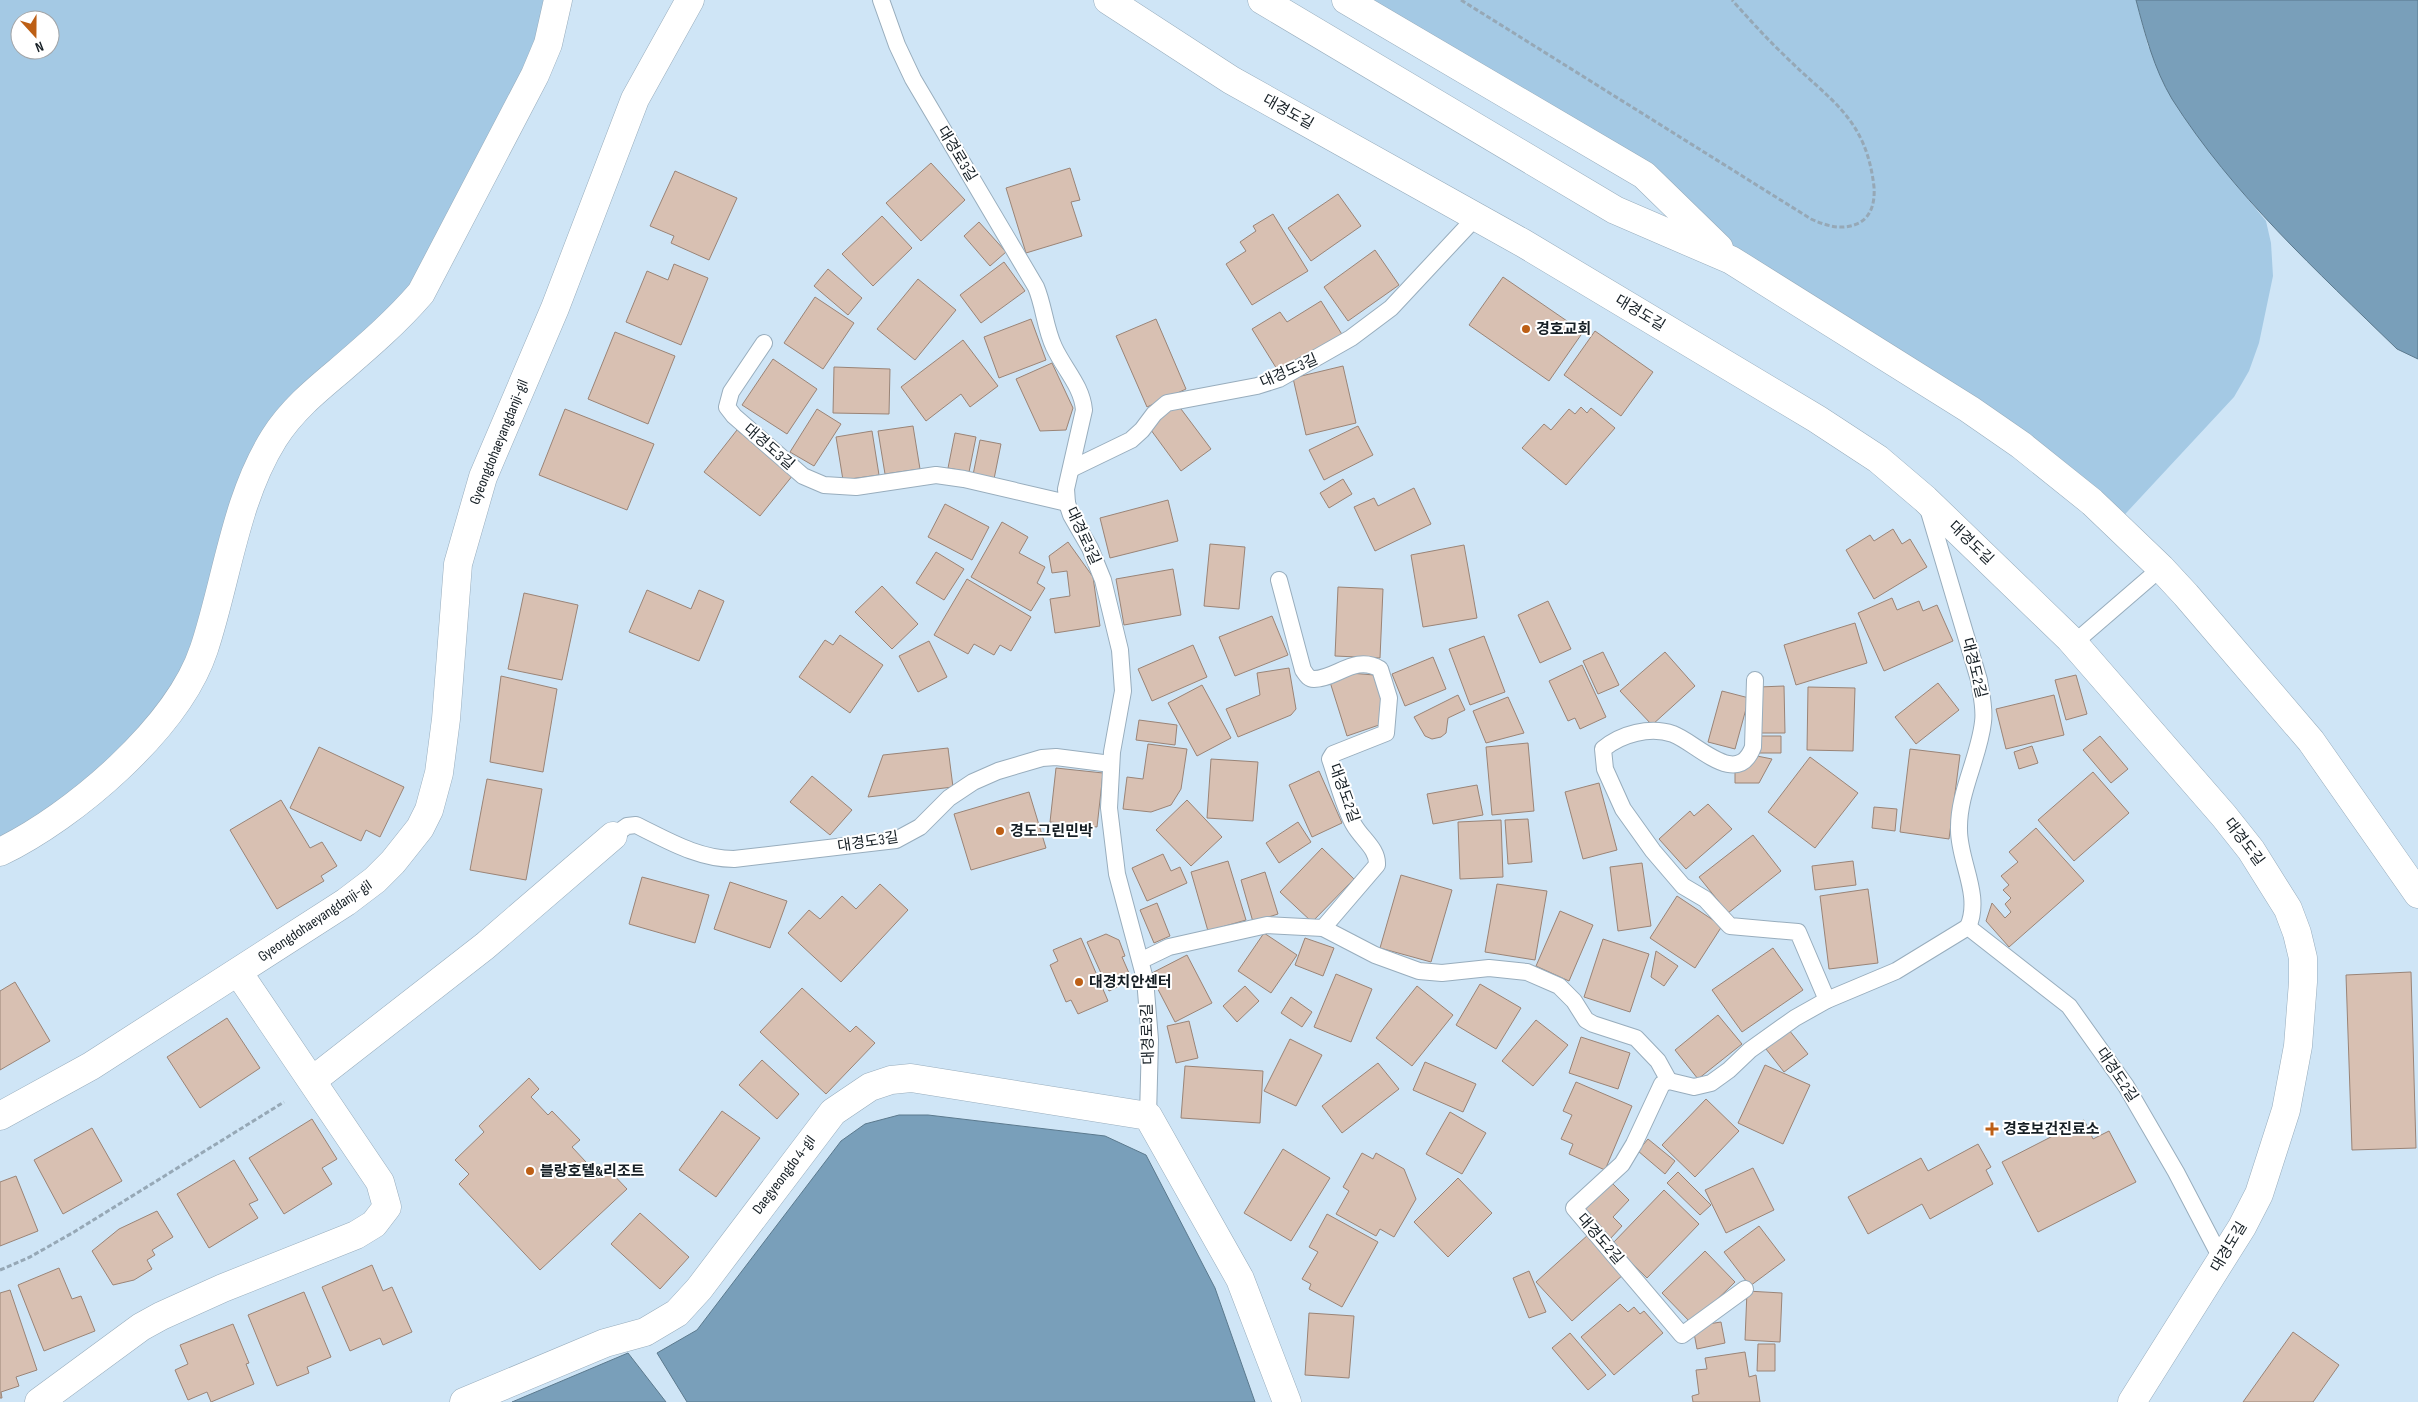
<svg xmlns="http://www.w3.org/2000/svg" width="2418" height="1402" font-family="'Sofia Sans Condensed','Noto Sans KR',sans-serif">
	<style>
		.green { fill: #a4c9e4; fill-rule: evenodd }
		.water { fill: #799fba; stroke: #5b798d }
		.building { fill: #d8c0b2; stroke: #9a8477 }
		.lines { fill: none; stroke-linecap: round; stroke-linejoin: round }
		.lane-casing { stroke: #98adbd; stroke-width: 18 }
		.street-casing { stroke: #98adbd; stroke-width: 29 }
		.path { stroke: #96a8b6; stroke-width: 3; stroke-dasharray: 5 2.5; stroke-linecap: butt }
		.lane { stroke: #fff; stroke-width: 16 }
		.street { stroke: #fff; stroke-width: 28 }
		.poi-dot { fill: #bd5f15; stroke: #fff; stroke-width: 2 }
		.labels { text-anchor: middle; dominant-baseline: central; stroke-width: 4; stroke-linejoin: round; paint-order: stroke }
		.street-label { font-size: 15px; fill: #161f25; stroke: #fff }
		.poi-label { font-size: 15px; font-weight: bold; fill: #161f25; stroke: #fff; text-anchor: start }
	</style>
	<rect width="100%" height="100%" fill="#cfe5f6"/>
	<!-- green -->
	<g class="green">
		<path d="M0,0H558L433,275L288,419L178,700L0,852ZM20,20H50V50H20Z"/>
		<path d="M1346,0H2136L2148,46L2221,166L2266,221L2271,243L2273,276L2259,343L2249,371L2234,397L2115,525L1731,260L1644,175Z"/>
	</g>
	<!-- water -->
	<g class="water">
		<path d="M2136,0H2418V359L2397,349C2317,271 2233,195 2172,99C2154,69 2145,34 2136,0Z"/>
		<path d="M899,1115H928L1105,1136L1146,1155L1215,1288L1255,1402H687L657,1353L697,1330L841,1141L865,1124Z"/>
		<path d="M628,1353L666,1402H512Z"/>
	</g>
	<!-- building -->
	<g class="building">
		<path d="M931,163L965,200L921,241L886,203Z"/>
		<path d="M1070,168L1080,200L1071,202L1082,236L1026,253L1006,188Z"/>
		<path d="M675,171L737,198L709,260L671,243L674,236L650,226Z"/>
		<path d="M1338,194L1361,226L1311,261L1288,228Z"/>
		<path d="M1273,214L1308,271L1252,305L1226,264L1246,251L1240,242L1256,231L1253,226Z"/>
		<path d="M882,216L912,248L873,286L842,254Z"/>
		<path d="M979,222L1006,252L990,266L964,236Z"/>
		<path d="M1375,250L1399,285L1348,321L1324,287Z"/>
		<path d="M1004,262L1025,291L981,323L960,295Z"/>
		<path d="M674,264L708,278L681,345L626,322L647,271L668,280Z"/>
		<path d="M828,269L862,298L848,315L814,286Z"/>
		<path d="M1503,277L1583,332L1549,381L1469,325Z"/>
		<path d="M918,279L956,310L915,360L877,329Z"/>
		<path d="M815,297L854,323L823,369L784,343Z"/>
		<path d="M1321,301L1343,336L1280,374L1252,329L1280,312L1287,322Z"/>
		<path d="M1031,319L1046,360L999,378L984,337Z"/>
		<path d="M1156,319L1186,389L1147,407L1116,336Z"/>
		<path d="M1595,331L1653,372L1621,416L1564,375Z"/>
		<path d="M615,332L675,356L648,424L588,399Z"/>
		<path d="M963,340L998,386L970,407L961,394L926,421L901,387Z"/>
		<path d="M773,359L817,389L787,434L742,405Z"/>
		<path d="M1052,363L1073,408L1066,430L1040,431L1016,379Z"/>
		<path d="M1343,366L1356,423L1306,435L1293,378Z"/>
		<path d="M834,367L890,369L889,414L833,413Z"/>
		<path d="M1178,405L1211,449L1181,471L1148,426Z"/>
		<path d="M1581,407L1587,413L1591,408L1615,428L1566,485L1522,448L1544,424L1551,430L1569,409L1575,414Z"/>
		<path d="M565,409L654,444L627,510L539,475Z"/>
		<path d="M817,409L841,424L814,466L790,452Z"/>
		<path d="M913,426L920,469L885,474L878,431Z"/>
		<path d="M1358,426L1373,455L1324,480L1309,450Z"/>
		<path d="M737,430L793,475L760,516L704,472Z"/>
		<path d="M872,431L879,475L843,480L836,437Z"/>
		<path d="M955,433L976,437L969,472L948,468Z"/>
		<path d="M980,440L1001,444L994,479L973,475Z"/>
		<path d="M1343,479L1352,494L1329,508L1320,493Z"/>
		<path d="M1414,488L1431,524L1375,551L1354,507L1374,498L1378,506Z"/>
		<path d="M1168,500L1178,541L1110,558L1100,518Z"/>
		<path d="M945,504L989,527L972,560L928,537Z"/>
		<path d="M1002,522L1028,537L1019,553L1045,567L1037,583L1045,588L1031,611L971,577Z"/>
		<path d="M1893,529L1902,544L1910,539L1927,567L1874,599L1846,550L1870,535L1874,541Z"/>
		<path d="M1068,542L1093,577L1100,626L1055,633L1050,599L1070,596L1067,571L1052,573L1049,556Z"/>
		<path d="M1210,544L1245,547L1239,609L1204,606Z"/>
		<path d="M1464,545L1477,618L1423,627L1411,555Z"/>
		<path d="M936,552L964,569L944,600L916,583Z"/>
		<path d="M1173,569L1181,615L1124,625L1116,579Z"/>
		<path d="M967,579L1031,617L1011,651L1000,645L994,655L974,644L968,654L934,635Z"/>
		<path d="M882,586L918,624L892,649L855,612Z"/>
		<path d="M1338,587L1383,589L1380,658L1335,656Z"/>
		<path d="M647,590L691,609L699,590L724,601L699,661L629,632Z"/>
		<path d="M524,593L578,605L562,680L508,669Z"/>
		<path d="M1892,598L1897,610L1919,601L1923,611L1937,605L1953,641L1884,671L1858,613Z"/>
		<path d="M1548,601L1571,649L1540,663L1518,615Z"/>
		<path d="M1272,616L1288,655L1235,676L1219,637Z"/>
		<path d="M1855,623L1867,663L1796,685L1784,645Z"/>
		<path d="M840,635L883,665L850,713L799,677L825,640L833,645Z"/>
		<path d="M1484,636L1505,692L1470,705L1449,649Z"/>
		<path d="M929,641L947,677L918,692L899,656Z"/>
		<path d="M1193,645L1207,677L1152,701L1138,669Z"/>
		<path d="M1603,652L1619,685L1598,694L1583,661Z"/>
		<path d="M1665,652L1695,686L1652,725L1620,691Z"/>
		<path d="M1433,657L1446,689L1405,706L1392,674Z"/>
		<path d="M1582,665L1606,717L1580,729L1575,718L1568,721L1549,681Z"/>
		<path d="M1289,668L1296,709L1291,715L1238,737L1226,709L1260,695L1257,673Z"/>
		<path d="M1350,673L1374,675L1381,699L1379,725L1347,736L1330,682Z"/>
		<path d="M2076,675L2087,714L2066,720L2055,680Z"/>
		<path d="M501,676L557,689L543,772L490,762Z"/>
		<path d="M1938,683L1959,710L1916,744L1895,717Z"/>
		<path d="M1202,685L1231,738L1197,756L1168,703Z"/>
		<path d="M1784,686L1785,733H1760L1759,687Z"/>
		<path d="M1808,687L1855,688L1853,751L1807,750Z"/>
		<path d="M1722,691L1749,698L1735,749L1708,742Z"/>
		<path d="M1458,695L1465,710L1448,718L1446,733L1441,737L1432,739L1425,736L1414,717Z"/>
		<path d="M2054,695L2064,735L2006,749L1996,709Z"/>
		<path d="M1508,697L1524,733L1486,743L1473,711Z"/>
		<path d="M1139,720L1177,725L1175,745L1136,740Z"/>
		<path d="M1758,736H1781V753H1757Z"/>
		<path d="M2100,736L2128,769L2111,783L2083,750Z"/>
		<path d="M1528,743L1534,811L1492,815L1486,747Z"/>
		<path d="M1148,744L1187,749L1181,789L1171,805L1151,812L1123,809L1127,777L1143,779Z"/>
		<path d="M2032,746L2038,763L2019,769L2014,752Z"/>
		<path d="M319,747L404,787L380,837L366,830L361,841L290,808Z"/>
		<path d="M948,748L953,787L868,797L883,755Z"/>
		<path d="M1910,749L1960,755L1949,839L1900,832Z"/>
		<path d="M1757,756L1772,759L1759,783H1735V768L1749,767Z"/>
		<path d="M1810,757L1858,793L1815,848L1768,812Z"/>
		<path d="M1211,759L1258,762L1253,821L1207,818Z"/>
		<path d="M1056,768L1103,773L1097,827L1050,822Z"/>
		<path d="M1319,771L1342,823L1312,837L1289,785Z"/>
		<path d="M2093,772L2129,813L2074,861L2038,820Z"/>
		<path d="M812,776L852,810L830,835L790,802Z"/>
		<path d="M487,779L542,789L526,880L470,870Z"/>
		<path d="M1599,783L1617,850L1583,859L1565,792Z"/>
		<path d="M1477,785L1483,815L1433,824L1427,794Z"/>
		<path d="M1029,792L1046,848L971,870L954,814Z"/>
		<path d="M281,800L310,848L322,842L337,866L321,876L324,881L277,909L230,830Z"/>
		<path d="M1187,800L1222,837L1191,866L1156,830Z"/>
		<path d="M1708,804L1732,829L1686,869L1659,839L1690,811L1694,816Z"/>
		<path d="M1874,807L1897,809L1895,831L1872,828Z"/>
		<path d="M1528,819L1532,862L1508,864L1505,820Z"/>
		<path d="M1501,820L1503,877L1460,879L1458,822Z"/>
		<path d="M1298,822L1311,842L1279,863L1266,843Z"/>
		<path d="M2036,828L2084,881L2009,947L1986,921L1992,903L2005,918L2011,912L2005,904L2011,898L2003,890L2009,885L2001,876L2018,862L2009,852Z"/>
		<path d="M1753,835L1781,871L1728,913L1699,877Z"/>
		<path d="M1322,848L1354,879L1312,922L1280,892Z"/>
		<path d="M1163,854L1171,871L1180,867L1187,883L1147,901L1132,868Z"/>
		<path d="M1228,861L1246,920L1208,931L1191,872Z"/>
		<path d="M1853,861L1856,885L1815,890L1812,866Z"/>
		<path d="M1642,863L1651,926L1618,931L1610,867Z"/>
		<path d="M1265,872L1278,914L1253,922L1241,880Z"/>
		<path d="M1401,875L1452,890L1431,962L1380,948Z"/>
		<path d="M642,877L709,895L695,943L629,924Z"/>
		<path d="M730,882L787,901L770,948L714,929Z"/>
		<path d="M880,884L908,910L841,982L788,933L809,910L820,919L842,896L856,909Z"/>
		<path d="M1497,884L1547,891L1535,960L1485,952Z"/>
		<path d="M1868,889L1878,963L1829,969L1820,896Z"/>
		<path d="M1677,896L1722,926L1695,968L1650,938Z"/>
		<path d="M1157,903L1170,936L1154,943L1140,910Z"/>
		<path d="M1560,911L1593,925L1569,981L1536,966Z"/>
		<path d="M1264,933L1297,955L1271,993L1238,971Z"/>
		<path d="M1106,934L1119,940L1125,956L1122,957L1132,980L1109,991L1087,942Z"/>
		<path d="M1081,938L1108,1001L1078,1014L1071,1000L1066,1002L1050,965L1058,961L1053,950Z"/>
		<path d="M1305,938L1334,948L1323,976L1295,965Z"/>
		<path d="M1603,939L1649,954L1630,1012L1584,997Z"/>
		<path d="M1773,948L1803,990L1742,1032L1712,990Z"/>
		<path d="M1656,951L1678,966L1664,986L1651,977Z"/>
		<path d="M1187,955L1212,1003L1175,1022L1150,974Z"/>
		<path d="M2411,972L2416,1148L2352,1150L2346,975Z"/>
		<path d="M1336,974L1372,989L1351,1042L1314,1027Z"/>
		<path d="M15,982L50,1041L0,1070V991Z"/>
		<path d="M1480,984L1521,1008L1496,1049L1456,1025Z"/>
		<path d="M1245,986L1259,1001L1237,1022L1223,1006Z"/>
		<path d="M1417,986L1453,1015L1412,1066L1376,1038Z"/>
		<path d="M802,988L850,1032L856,1026L875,1043L826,1094L760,1032Z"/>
		<path d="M1291,997L1312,1012L1302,1027L1281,1013Z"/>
		<path d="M1718,1015L1742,1044L1698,1079L1675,1050Z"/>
		<path d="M227,1018L260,1068L200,1108L167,1057Z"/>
		<path d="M1536,1020L1568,1045L1533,1086L1502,1061Z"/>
		<path d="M1189,1021L1198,1058L1176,1063L1167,1026Z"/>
		<path d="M1789,1030L1808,1054L1784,1072L1766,1049Z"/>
		<path d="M1581,1037L1630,1053L1618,1089L1569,1073Z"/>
		<path d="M1290,1039L1322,1055L1296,1106L1264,1091Z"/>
		<path d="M762,1060L799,1094L777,1119L739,1085Z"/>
		<path d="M1425,1062L1476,1084L1463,1112L1413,1090Z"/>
		<path d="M1378,1063L1399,1089L1342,1133L1322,1106Z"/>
		<path d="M1765,1065L1810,1085L1783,1144L1738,1123Z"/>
		<path d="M1185,1066L1263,1071L1260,1123L1181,1118Z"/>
		<path d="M529,1078L539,1089L531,1097L548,1115L552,1111L580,1140L572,1147L599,1176L607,1168L627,1189L540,1270L459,1184L469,1174L455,1160L484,1132L479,1126Z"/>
		<path d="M1576,1082L1632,1106L1605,1170L1569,1154L1573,1144L1561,1139L1572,1115L1563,1111Z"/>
		<path d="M1706,1099L1739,1131L1695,1177L1662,1145Z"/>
		<path d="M722,1111L760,1138L716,1197L679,1170Z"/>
		<path d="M1450,1112L1486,1133L1462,1174L1426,1154Z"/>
		<path d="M312,1119L337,1159L322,1168L332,1184L284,1214L249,1158Z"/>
		<path d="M2084,1120L2093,1139L2109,1131L2136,1182L2038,1232L2002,1162Z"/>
		<path d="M92,1128L122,1181L63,1214L34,1160Z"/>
		<path d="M1648,1139L1675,1161L1665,1174L1638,1151Z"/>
		<path d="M1978,1144L1991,1167L1986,1170L1993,1184L1930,1219L1922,1204L1868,1234L1848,1197L1921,1158L1928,1171Z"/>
		<path d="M1283,1149L1330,1178L1291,1241L1244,1213Z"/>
		<path d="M1362,1153L1373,1159L1376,1153L1404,1169L1416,1199L1394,1237L1380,1229L1376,1236L1336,1214L1349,1191L1343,1187Z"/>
		<path d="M234,1160L258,1200L249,1204L258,1218L209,1248L177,1194Z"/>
		<path d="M1753,1168L1774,1210L1726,1233L1705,1190Z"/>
		<path d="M1678,1172L1711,1205L1700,1215L1667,1183Z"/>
		<path d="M16,1176L38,1231L0,1246V1182Z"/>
		<path d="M1458,1178L1492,1213L1448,1257L1414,1222Z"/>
		<path d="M1612,1183L1629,1200L1613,1217L1622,1226L1610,1239L1583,1211Z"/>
		<path d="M1664,1190L1699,1224L1647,1278L1612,1244Z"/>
		<path d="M157,1211L173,1237L152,1250L155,1255L147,1260L152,1269L134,1280L113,1285L92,1251L119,1229Z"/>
		<path d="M640,1213L689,1257L660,1289L611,1244Z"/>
		<path d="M1327,1214L1378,1242L1342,1307L1309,1289L1311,1284L1302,1279L1318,1252L1309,1247Z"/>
		<path d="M1759,1226L1785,1260L1750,1286L1724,1252Z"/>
		<path d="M1589,1234L1625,1273L1572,1321L1536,1282Z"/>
		<path d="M1705,1251L1735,1282L1692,1324L1662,1293Z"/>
		<path d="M372,1265L383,1291L392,1287L412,1332L383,1345L380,1338L350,1351L322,1287Z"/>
		<path d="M59,1268L72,1299L81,1296L95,1331L44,1351L18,1285Z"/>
		<path d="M1529,1271L1546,1312L1529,1318L1513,1278Z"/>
		<path d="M10,1290L37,1370L16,1377L19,1386L1,1392L2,1398H0V1293Z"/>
		<path d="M1747,1291L1782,1293L1780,1342L1745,1340Z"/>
		<path d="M304,1292L331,1357L307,1367L309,1373L277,1386L248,1315Z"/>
		<path d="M1620,1304L1628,1312L1634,1307L1640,1314L1644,1311L1663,1333L1614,1375L1581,1337Z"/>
		<path d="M1309,1313L1354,1316L1349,1378L1305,1375Z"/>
		<path d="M1721,1322L1725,1343L1697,1349L1694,1333L1702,1325Z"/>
		<path d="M233,1324L249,1363L246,1364L254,1384L211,1402L207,1392L188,1400L175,1370L188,1364L180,1345Z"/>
		<path d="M2293,1332L2339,1365L2313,1402H2243Z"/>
		<path d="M1570,1333L1606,1375L1588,1390L1552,1348Z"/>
		<path d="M1758,1344H1775V1371H1757Z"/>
		<path d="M1745,1352L1749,1377L1756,1375L1760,1402H1693L1692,1396L1699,1394L1696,1370L1707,1369L1705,1358Z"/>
	</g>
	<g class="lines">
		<!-- lane casing -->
		<g class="lane-casing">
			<g id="lane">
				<path d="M881,0L897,45L913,79L1036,287C1044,306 1045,328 1054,347C1064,369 1082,386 1084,410L1066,489L1067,503L1071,515L1090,548L1103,580L1120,650L1123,691L1112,752L1109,808L1117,874L1145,979L1150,1040L1148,1116"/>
				<path d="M764,343L731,392L727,407L734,416L803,476L824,485L856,487L936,475L964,479L1067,503"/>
				<path d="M1071,469L1131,440L1142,430L1154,414L1167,403L1257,386L1279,379L1351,338L1391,308L1476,217"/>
				<path d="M1927,505L1979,680C1981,694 1985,708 1983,722C1979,758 1958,793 1959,830C1959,862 1982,895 1968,927"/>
				<path d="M1279,580L1303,670C1306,674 1308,679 1314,679C1336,679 1355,654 1380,669L1389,698L1386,733L1333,754L1330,759C1337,779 1344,808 1354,825C1362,839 1378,849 1377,865L1323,928"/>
				<path d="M2074,643L2161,568"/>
				<path d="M1755,680L1753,747C1737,789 1697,743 1673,734C1650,726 1621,734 1603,749L1605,769L1623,809L1653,851L1683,886L1705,899L1730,926L1798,932L1827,1000"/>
				<path d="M613,836L627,826L636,825C667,840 698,859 734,859L896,840L920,827L949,798L973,782L998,771L1042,758L1056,757L1111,764"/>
				<path d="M1142,960L1169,947L1267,925L1323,928L1375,955L1419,971L1442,973L1489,968L1527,972L1559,986L1574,1001L1586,1020L1593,1024L1636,1038L1658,1061L1669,1081"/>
				<path d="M1745,1289L1682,1335L1574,1208L1622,1164L1634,1144L1662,1084L1669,1081L1694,1087L1711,1083L1729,1070L1750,1050L1795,1018L1827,1000L1896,971L1968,927L2069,1006L2126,1086L2176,1172L2222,1260"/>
			</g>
		</g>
		<!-- street casing -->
		<g class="street-casing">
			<g id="street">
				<path d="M1108,0L1231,80L1523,243L1817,419L1878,459L1925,499L2070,639L2224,816L2251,850L2288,909L2297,933L2303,958V982L2298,1046L2286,1110L2259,1194L2242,1227L2132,1402"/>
				<path d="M1262,0L1615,210L1731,260L1969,409L2021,445L2092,502L2161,568L2186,595L2311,741L2418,894"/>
				<path d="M1346,0L1644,175L1719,248"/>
				<path d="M0,852C73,817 178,728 204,649C227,580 235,500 274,438C291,411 315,391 339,371C368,346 396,322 421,293L535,75L548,44L558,0"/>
				<path d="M313,1080L485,946L613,836"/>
				<path d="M0,1116L91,1066L346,902L375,880L393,862L420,828L429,810L439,773L446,719L458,564L483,477L555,308L635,99L690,0"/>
				<path d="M39,1402L141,1327L161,1316L223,1288L356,1235L374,1224L387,1207L380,1182L238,972"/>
				<path d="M464,1402L605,1343L645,1332L677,1313L699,1289L833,1112L870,1087L891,1080L911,1078L1148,1116L1240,1279L1287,1402"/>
			</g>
		</g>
		<!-- path -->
		<g class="path">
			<path d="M1461,0L1811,219C1827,226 1842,231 1859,223C1872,216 1875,201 1874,187C1866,117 1830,101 1785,56C1766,38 1749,19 1732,0"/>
			<path d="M0,1270L30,1257L74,1232L284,1102"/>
		</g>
		<!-- lane -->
		<use href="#lane" class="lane"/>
		<!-- street -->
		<use href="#street" class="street"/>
	</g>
	<!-- markers -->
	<g class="poi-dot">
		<circle cx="1526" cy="329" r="5"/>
		<circle cx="1000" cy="831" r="5"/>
		<circle cx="1079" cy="982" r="5"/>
		<path d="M1989.5 1121.5h5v5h5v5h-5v5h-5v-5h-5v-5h5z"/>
		<circle cx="530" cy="1171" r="5"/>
	</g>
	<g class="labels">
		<!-- street labels -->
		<g class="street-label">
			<text transform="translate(1288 112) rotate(29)">대경도길</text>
			<text transform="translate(957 154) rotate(59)">대경로3길</text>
			<text transform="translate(1640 313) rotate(31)">대경도길</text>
			<text transform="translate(1289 371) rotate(-24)">대경도3길</text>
			<text transform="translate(499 442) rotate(-68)">Gyeongdohaeyangdanji-gil</text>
			<text transform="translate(769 447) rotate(41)">대경도3길</text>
			<text transform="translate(1083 536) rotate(65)">대경로3길</text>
			<text transform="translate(1971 543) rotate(44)">대경도길</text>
			<text transform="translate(1974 668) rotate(76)">대경도2길</text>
			<text transform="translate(1344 793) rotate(70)">대경도2길</text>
			<text transform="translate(868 842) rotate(-9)">대경도3길</text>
			<text transform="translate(2244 842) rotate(53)">대경도길</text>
			<text transform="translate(315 921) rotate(-34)">Gyeongdohaeyangdanji-gil</text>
			<text transform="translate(1148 1034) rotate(-92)">대경로3길</text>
			<text transform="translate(2117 1075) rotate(56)">대경도2길</text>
			<text transform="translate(784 1175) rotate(-53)">Daegyeongdo 4-gil</text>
			<text transform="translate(1600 1239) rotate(49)">대경도2길</text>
			<text transform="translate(2229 1247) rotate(-59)">대경도길</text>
		</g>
		<!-- poi labels -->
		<g class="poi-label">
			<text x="1536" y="329">경호교회</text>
			<text x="1010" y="831">경도그린민박</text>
			<text x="1089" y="982">대경치안센터</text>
			<text x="2003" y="1129">경호보건진료소</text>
			<text x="540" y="1171">블랑호텔&amp;리조트</text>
		</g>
	</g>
	<!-- north arrow -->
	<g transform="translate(35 35) rotate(159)"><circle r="24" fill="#ffffff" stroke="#a2a5a8"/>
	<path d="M0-4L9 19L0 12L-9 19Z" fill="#bd5f15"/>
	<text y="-8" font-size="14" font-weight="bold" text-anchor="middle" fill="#161f25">N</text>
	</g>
</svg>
